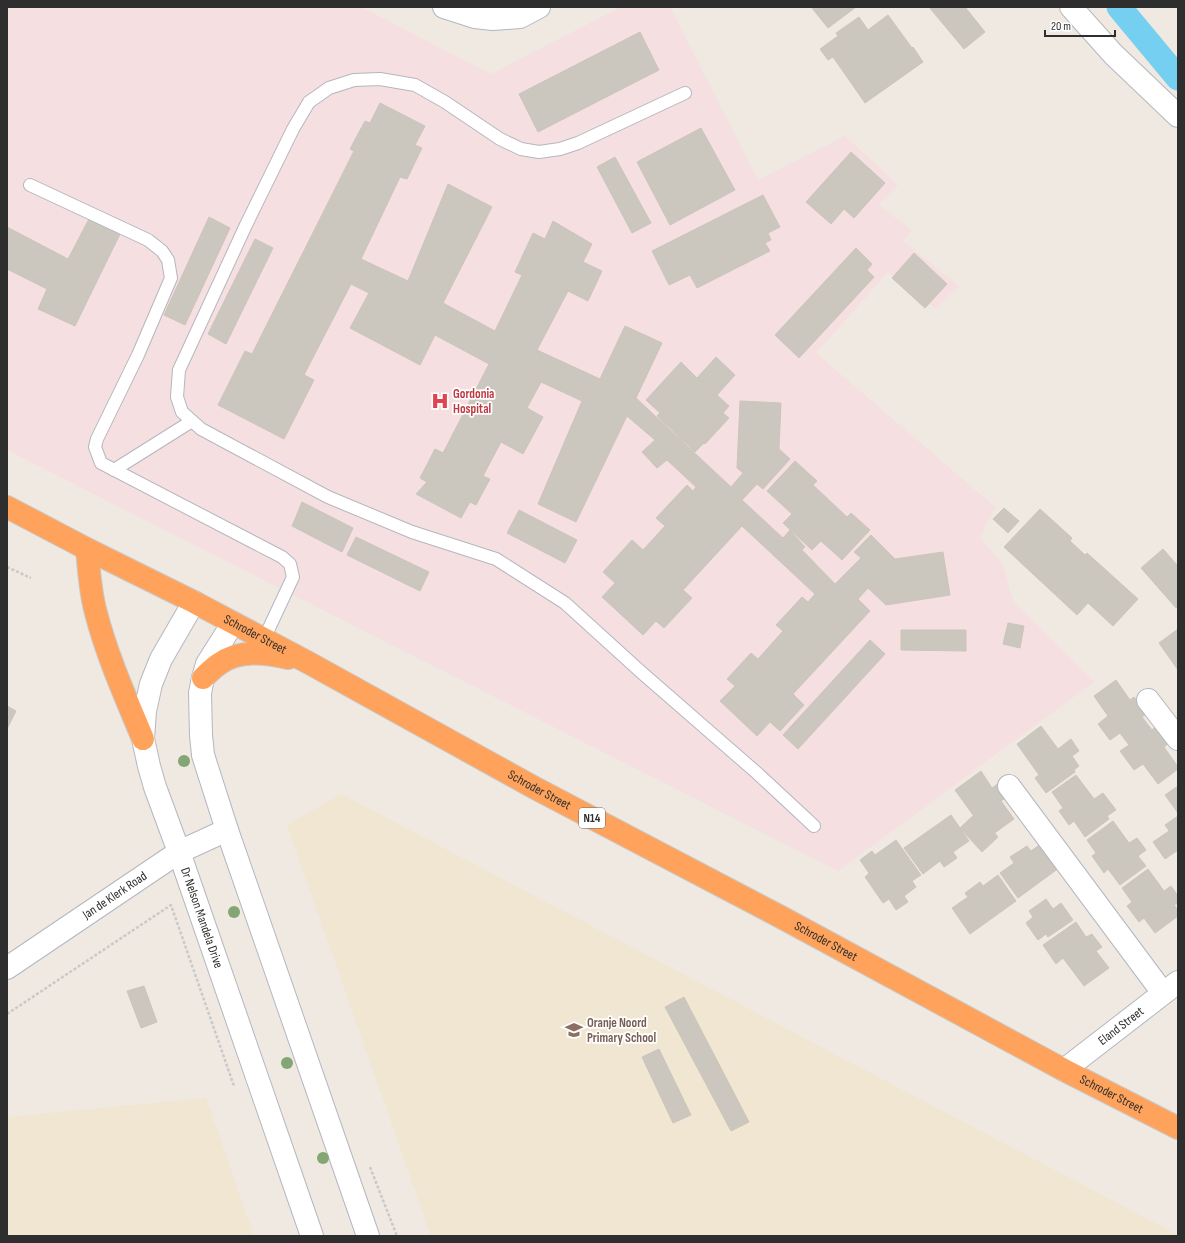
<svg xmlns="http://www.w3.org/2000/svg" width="1185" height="1243" font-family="'Sofia Sans Condensed',sans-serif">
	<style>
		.education { fill: #f0e6d1 }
		.medical { fill: #f5dfe0 }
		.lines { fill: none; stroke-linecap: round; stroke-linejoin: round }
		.canal { stroke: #75cff0; stroke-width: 25 }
		.building { fill: #cbc7bf; stroke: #cbc5ba }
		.lane-casing { stroke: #b4b7c1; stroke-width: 14 }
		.street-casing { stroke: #b4b7c1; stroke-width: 24 }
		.secondary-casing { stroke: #b4b7c1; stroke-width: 24 }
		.highway-casing { stroke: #c9c9c9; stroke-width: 24 }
		.path { stroke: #c9c9c9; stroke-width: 2.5; stroke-dasharray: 3 2; stroke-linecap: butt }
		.lane { stroke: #fff; stroke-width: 12 }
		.street { stroke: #fff; stroke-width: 22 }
		.secondary { stroke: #fff; stroke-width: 22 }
		.highway { stroke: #ffa35c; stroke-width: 22 }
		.tree { fill: #84a574 }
		.labels { text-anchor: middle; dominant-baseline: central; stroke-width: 3.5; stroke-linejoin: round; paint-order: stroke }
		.shield { fill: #fff; stroke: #6d6d6d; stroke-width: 1 }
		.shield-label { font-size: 12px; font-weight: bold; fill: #2e2e2e }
		.health-label { font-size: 13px; font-weight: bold; fill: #be3a42; stroke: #fff; text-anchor: start }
		.street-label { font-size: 13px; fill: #2e2e2e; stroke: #fff }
		.education-label { font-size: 13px; font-weight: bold; fill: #785e54; stroke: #fff; text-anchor: start }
	</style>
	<rect width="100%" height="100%" fill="#efe9e1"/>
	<!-- education -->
	<g class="education">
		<path d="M341,794L1178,1235V1236H431L287,825Z"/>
		<path d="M206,1098L254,1236H7V1117Z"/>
	</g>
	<!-- medical -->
	<path class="medical" d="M7,7H361L491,74L621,7H670L758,180L845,136L898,185L878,205L912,230L903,241L959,286L936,309L888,272L816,353L995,507L980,537L1003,565L1013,601L1094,682L838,871L7,450Z"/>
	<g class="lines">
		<!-- canal -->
		<path class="canal" d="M1119,7L1178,78"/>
	</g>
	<!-- building -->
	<g class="building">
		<path d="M813,7H856L828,28L812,8Z"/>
		<path d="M929,7H965L985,32L964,49Z"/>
		<path d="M888,15L912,48L913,47L923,62L865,103L833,57L828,60L820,49L838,36L836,33L859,17L868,30Z"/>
		<path d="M640,32L659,70L538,132L519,94Z"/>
		<path d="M380,103L425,126L415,145L422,148L407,179L400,177L361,259L408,281L448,184L492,207L443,303L495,331L522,275L515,272L533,233L545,239L553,221L592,244L583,262L602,271L588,301L568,291L537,350L600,379L625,326L662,343L636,398L731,487L743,473L737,468L740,401L781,403L779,449L790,459L763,489L757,484L742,500L783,538L790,530L805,547L802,550L835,584L861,558L854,552L871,535L895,559L943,552L950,595L886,605L868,588L858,599L870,611L793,694L804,705L780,731L770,722L757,736L720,701L735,686L727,679L751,653L758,659L783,631L776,625L802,597L808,602L815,594L742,526L683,590L692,598L664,628L656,621L643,635L602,597L615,583L603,572L632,540L643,550L665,526L656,518L687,485L693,491L696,487L667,460L657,468L642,452L655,440L627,416L576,522L538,504L582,401L541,382L527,408L543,417L523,454L501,442L483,476L490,479L476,505L470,502L461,518L416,494L427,482L420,478L435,449L443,453L489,364L435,335L420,365L350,328L369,293L351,284L304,375L314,380L284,439L218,405L245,351L252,354L354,151L350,149L365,121L370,123Z"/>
		<path d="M701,128L735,190L670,225L637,162Z"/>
		<path d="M851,152L885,183L854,218L844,209L831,224L806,202Z"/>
		<path d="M615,157L651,223L632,233L597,167Z"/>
		<path d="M763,195L780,227L768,233L771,240L765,243L770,251L697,288L690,275L669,285L652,251Z"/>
		<path d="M90,217L122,230L75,326L38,309L47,289L7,269V227L68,259Z"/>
		<path d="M209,217L230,228L185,325L164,315Z"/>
		<path d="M255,239L273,248L226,344L208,334Z"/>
		<path d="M856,248L872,264L867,270L874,277L799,358L775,335Z"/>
		<path d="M914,253L947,284L925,308L892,278Z"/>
		<path d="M716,357L735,375L717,395L729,406L723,413L729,418L705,444L704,443L695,452L657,416L660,413L646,400L681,362L697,378Z"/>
		<path d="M795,461L817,481L813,485L847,517L851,513L870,530L842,560L821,541L812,550L783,523L792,514L767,491Z"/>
		<path d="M302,502L353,528L342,552L292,526Z"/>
		<path d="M1004,508L1019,521L1008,533L993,519Z"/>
		<path d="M1040,509L1072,538L1070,541L1085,555L1087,553L1138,599L1113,626L1088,603L1077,615L1004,547Z"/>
		<path d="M519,510L577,540L565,563L507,533Z"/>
		<path d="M356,537L429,572L420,591L347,555Z"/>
		<path d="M1163,549L1178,566V607L1176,608L1141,568Z"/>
		<path d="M1008,623L1024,626L1020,648L1003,644Z"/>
		<path d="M1178,629V670L1159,643Z"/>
		<path d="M901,630H966V651L901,650Z"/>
		<path d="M870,640L885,654L798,749L783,735Z"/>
		<path d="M1116,680L1130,700L1134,697L1146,714L1142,717L1152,730L1156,726L1169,743L1164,747L1178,767V769L1158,784L1143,764L1134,770L1120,751L1129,745L1120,733L1110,740L1098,724L1108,716L1094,696Z"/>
		<path d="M7,706L16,711L7,729Z"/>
		<path d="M1041,726L1058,749L1071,739L1079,751L1072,756L1079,766L1074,770L1075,772L1046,793L1035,778L1039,775L1017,744Z"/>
		<path d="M981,771L992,788L999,783L1008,796L1001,801L1014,819L989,837L955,790Z"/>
		<path d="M1076,775L1094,799L1103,793L1116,810L1107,816L1109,819L1085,837L1074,821L1069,825L1059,811L1063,808L1052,792Z"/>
		<path d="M1178,786V813L1165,795Z"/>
		<path d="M977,812L998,837L982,852L960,828Z"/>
		<path d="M951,815L969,841L953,852L957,858L944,867L940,861L923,874L904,848Z"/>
		<path d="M1178,816V843L1165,825Z"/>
		<path d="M1113,821L1129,843L1137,838L1146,850L1138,856L1146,866L1120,885L1108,869L1104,873L1092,856L1096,853L1087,840Z"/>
		<path d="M1169,831L1178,843V850L1165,859L1153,842Z"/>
		<path d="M896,840L921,875L912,881L916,887L904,896L908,902L896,910L889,899L883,903L865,877L869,873L860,860L872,851L875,855Z"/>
		<path d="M1045,841L1063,865L1018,898L1000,873L1014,863L1010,857L1027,846L1031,851Z"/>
		<path d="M1148,869L1164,891L1171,886L1178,896V903L1174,905L1178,910V916L1155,933L1144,918L1139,922L1127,906L1132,902L1122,888Z"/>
		<path d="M998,875L1016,901L970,934L952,908L968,897L965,893L980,882L983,886Z"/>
		<path d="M1046,899L1053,909L1061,903L1073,920L1048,937L1046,934L1038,940L1026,923L1033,917L1029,911Z"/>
		<path d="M1076,922L1086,937L1092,934L1102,947L1096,951L1109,968L1084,986L1063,958L1056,964L1043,945Z"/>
		<path d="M144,986L157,1022L141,1028L127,991Z"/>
		<path d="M684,997L749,1122L731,1131L665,1007Z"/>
		<path d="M659,1049L691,1115L673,1123L642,1057Z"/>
	</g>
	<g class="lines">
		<!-- lane casing -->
		<g class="lane-casing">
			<g id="lane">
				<path d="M685,93L578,143L560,149L539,152L521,149L500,139L445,102L415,85L380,79L354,80L329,88L309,102L293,129L246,225L179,370L177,397L182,412L201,429L328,497L412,532L496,559L565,603L641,672L757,773L814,826"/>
				<path d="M30,185L148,240L162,251L168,260L171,278L138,355L97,439L95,447L101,463L282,557L290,564L293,577L264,639"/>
				<path d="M114,470L192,421"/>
			</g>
		</g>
		<!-- street casing -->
		<g class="street-casing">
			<g id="street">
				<path d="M444,7L475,17L493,19L520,17L539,7"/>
				<path d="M1071,7L1113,54L1178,116"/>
				<path d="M1148,700L1178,739"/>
				<path d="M1009,786L1163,993"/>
				<path id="s1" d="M1064,1070L1178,982"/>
			</g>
		</g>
		<!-- secondary casing -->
		<g class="secondary-casing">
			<g id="secondary">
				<path id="s2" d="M194,602L161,659L151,684L145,711L143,739L149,766L155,787L179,852L312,1236"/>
				<path d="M233,623L207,664L203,678L200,693L201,735L203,755L227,830L368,1236"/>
				<path id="s3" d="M7,968L179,852L227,830"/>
			</g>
		</g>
		<!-- highway casing -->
		<g class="highway-casing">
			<g id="highway">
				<path id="s4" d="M7,507L87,549L194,602L309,663L535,788L779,916L1064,1070L1178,1128"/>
				<path d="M87,549C89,570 90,592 96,613C107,656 126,698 143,739"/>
				<path d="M203,678C208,673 213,668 219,664C239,649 266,653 288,658"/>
			</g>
		</g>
		<!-- path -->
		<g class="path">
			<path d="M7,567L31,578"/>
			<path d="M7,1014L171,905L234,1086"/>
			<path d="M370,1167L397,1236"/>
		</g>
		<!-- lane -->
		<use href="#lane" class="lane"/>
		<!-- street -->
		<use href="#street" class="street"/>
		<!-- secondary -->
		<use href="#secondary" class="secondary"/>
		<!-- highway -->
		<use href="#highway" class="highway"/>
	</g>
	<!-- trees -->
	<g class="tree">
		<circle cx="184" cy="761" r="6"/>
		<circle cx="234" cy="912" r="6"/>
		<circle cx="287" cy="1063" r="6"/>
		<circle cx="323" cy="1158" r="6"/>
	</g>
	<!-- icons -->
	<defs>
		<g id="hospital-bare" transform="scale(1.38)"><path d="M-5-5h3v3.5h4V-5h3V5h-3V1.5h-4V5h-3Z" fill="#e0444e" stroke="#fff" stroke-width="2.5" paint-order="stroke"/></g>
		<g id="school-bare" transform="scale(1.38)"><path d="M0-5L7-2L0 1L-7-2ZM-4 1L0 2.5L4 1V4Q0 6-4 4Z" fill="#8d6e63" stroke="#fff" stroke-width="2.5" paint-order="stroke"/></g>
	</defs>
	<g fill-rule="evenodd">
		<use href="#hospital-bare" x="440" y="401"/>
		<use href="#school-bare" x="574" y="1030"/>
	</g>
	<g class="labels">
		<!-- shield labels -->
		<rect class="shield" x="579" y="808" width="26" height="20" rx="3"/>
		<g class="shield-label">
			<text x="592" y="818">N14</text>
		</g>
		<!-- health labels -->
		<g class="health-label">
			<text x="453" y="394">Gordonia<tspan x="453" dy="15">Hospital</tspan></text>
		</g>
		<!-- street labels -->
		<g class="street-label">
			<text stroke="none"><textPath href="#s4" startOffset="279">Schroder Street</textPath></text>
			<text stroke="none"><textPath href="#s4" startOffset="603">Schroder Street</textPath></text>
			<text stroke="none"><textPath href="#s3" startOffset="130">Jan de Klerk Road</textPath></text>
			<text stroke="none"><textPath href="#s2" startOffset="337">Dr Nelson Mandela Drive</textPath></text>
			<text stroke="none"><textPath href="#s4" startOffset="927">Schroder Street</textPath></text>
			<text stroke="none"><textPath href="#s1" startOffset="72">Eland Street</textPath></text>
			<text stroke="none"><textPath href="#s4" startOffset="1251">Schroder Street</textPath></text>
		</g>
		<!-- education labels -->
		<g class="education-label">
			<text x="587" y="1023">Oranje Noord<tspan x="587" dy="15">Primary School</tspan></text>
		</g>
	</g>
	<!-- border -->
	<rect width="1185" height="1243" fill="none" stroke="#2e2e2e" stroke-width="16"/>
	<!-- scale -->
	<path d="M1045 30v6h70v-6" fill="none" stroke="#2e2e2e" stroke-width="2"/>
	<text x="1051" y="30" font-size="12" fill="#2e2e2e" stroke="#ffffff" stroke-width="3" paint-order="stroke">20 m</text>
</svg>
